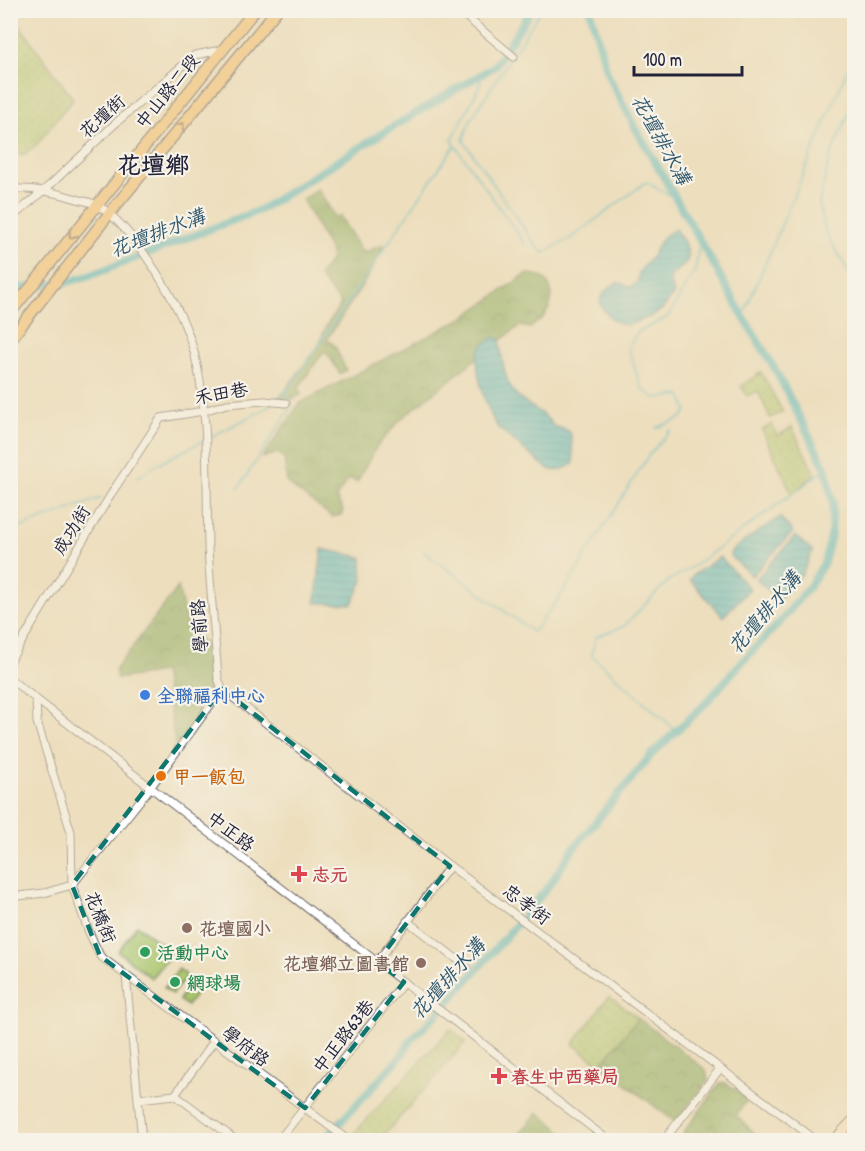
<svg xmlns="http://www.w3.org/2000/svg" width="865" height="1151" font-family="'Patrick Hand','LXGW WenKai TC',sans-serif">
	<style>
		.green { fill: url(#green-dots); stroke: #657353; stroke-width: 1.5 }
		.forest { fill: url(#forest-crowns); stroke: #54664d; stroke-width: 1.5 }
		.pitch { fill: #a8c46b; stroke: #657353; stroke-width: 1.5 }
		.water { fill: url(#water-rules); stroke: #356c7f; stroke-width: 1.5 }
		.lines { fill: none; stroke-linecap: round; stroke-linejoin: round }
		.stream { stroke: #48b6c3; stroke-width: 2 }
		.canal { stroke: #48b6c3; stroke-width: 8 }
		.minor-casing { stroke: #696469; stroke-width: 9 }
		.secondary-casing { stroke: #696469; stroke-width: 11 }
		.primary-casing { stroke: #696469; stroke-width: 13 }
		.minor { stroke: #fff; stroke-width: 7 }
		.secondary { stroke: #fde5c5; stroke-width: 9 }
		.primary { stroke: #f9be6d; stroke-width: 10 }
		.oneway { stroke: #8e7054 }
		.marked { fill: none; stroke: #0f766e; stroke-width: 4.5; stroke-dasharray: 12 8; stroke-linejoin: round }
		.shop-dot { fill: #3f7fe0; stroke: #f7f3e8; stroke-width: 2 }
		.food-dot { fill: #e8710a; stroke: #f7f3e8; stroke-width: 2 }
		.health-dot { fill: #e0444e; stroke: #f7f3e8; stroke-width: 2 }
		.education-dot { fill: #8d6e63; stroke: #f7f3e8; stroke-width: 2 }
		.leisure-dot { fill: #2e9e5b; stroke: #f7f3e8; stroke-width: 2 }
		.labels { text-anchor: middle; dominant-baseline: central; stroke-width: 4.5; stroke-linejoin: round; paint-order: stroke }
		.street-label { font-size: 18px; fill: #22223b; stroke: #f7f3e8 }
		.shop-label { font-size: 18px; font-weight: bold; fill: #366cbe; stroke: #f7f3e8; text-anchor: start }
		.food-label { font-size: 18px; font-weight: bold; fill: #c56008; stroke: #f7f3e8; text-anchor: start }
		.health-label { font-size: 18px; font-weight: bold; fill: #be3a42; stroke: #f7f3e8; text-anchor: start }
		.education-label { font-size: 18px; font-weight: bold; fill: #785e54; stroke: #f7f3e8; text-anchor: start }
		.leisure-label { font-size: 18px; font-weight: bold; fill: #27864d; stroke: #f7f3e8; text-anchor: start }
		.water-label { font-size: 20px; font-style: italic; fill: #2f566b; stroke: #f7f3e8 }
		.district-label { font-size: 24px; font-weight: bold; fill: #22223b; stroke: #f7f3e8 }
	</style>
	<defs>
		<pattern id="green-dots" width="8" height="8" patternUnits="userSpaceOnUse" patternTransform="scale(1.5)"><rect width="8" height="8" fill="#a8c46b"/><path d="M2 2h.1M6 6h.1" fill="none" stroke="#90a85e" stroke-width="1.8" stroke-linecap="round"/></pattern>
		<pattern id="forest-crowns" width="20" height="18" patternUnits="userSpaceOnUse" patternTransform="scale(1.5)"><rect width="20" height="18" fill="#86aa5f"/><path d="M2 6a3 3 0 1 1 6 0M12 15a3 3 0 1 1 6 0" fill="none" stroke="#6d8a50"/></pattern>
		<pattern id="water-rules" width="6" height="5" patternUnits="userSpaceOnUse" patternTransform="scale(1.5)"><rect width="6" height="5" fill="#48b6c3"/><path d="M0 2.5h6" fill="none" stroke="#3c94a0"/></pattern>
	</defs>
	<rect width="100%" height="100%" fill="#f7f3e8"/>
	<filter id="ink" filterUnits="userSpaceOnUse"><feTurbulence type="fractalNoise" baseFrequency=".0167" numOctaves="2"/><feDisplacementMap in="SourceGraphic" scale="12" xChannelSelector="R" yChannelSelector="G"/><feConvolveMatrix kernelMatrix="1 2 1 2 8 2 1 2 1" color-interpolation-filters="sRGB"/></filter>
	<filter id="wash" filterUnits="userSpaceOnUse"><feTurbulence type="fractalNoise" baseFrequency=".008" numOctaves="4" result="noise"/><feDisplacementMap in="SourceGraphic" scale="24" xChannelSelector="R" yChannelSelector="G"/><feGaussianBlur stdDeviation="1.35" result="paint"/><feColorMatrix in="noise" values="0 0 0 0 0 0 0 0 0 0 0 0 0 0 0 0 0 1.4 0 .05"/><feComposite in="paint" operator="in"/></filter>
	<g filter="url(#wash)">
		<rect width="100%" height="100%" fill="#eddfbe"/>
		<!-- green -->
		<g class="green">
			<path d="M10,12L73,99L34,148L21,156L11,144Z"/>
			<path d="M761,372L783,412L770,418L758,391L747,396L741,386Z"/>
			<path d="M772,424L777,436L792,427L815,474L792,494L762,430Z"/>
			<path d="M609,996L638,1018L601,1065L573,1044Z"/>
			<path d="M450,1029L466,1042L380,1140H352L349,1139Z"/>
		</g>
		<!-- forest -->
		<g class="forest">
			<path d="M318,189L336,219L340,216L363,253L383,245L380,255L365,281L327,339L335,346L346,370L340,374L327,353L323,352L298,389L302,394L293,399L278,400L319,345L326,326L341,304L319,277C322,267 332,265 331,253L302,199Z"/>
			<path d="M526,274C551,273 558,296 545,315C542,320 534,324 530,328L520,326L501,340L495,337L482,346L477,358L401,419L377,446L357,482L349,479L336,497L343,510L341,515L332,517L287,483L284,458L278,453L262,458L300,403L461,319Z"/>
			<path d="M178,587L186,623L206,645L210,696L198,704L200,716L176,748L163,672L117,679L115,670Z"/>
			<path d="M638,1018L706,1070L708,1081L675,1122L601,1065Z"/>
			<path d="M720,1083H726L748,1099L736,1115L761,1140H692L683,1133Z"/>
			<path d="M538,1112L562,1132L553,1140H514Z"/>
		</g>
		<!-- pitch -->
		<g class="pitch">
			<path d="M137,925L172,953L151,978L118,951Z"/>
			<path d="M179,969L187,976L172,994L164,988Z"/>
			<path d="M192,980L201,987L187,1006L179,1000Z"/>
		</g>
		<!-- water -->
		<g class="water">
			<path d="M675,229C689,249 698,259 672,274L670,281L674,293C664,310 658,315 639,321C635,322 630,325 626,325C619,325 614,321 610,317C592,302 602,291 618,282L630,287L638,282L639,272L653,255L657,246L662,238Z"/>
			<path d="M495,337L501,340L500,344C503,360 504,380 515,393C526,407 544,410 554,427L564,428L571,434L574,463C564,470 556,474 545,467L498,428L494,422C486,405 471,365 480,348C483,343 490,340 495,337Z"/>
			<path d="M780,517L793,532L752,576L731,557L730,553L737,546Z"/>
			<path d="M795,536L813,551L802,574L779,600L756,579Z"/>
			<path d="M322,549L362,557L363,581L352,604L315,603Z"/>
			<path d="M720,557L750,589L723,617L690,580L694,574Z"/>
		</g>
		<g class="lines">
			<!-- stream -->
			<g class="stream">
				<path d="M541,10L471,119L463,140L537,247L544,253L571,238L646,182L675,198"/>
				<path d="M854,102L830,157L819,203L826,233L854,281"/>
				<path d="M455,145L525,244"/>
				<path d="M743,316L854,54"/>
				<path d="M276,399L291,386L455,145L452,140L478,89L483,73"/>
				<path d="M656,428L680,419L687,411L681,395L655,398L642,389L628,347L638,332L668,317L695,270L700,242"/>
				<path d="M136,478L158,464L265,409L272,403"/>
				<path d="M238,489L292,406L286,390"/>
				<path d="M10,531L101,498"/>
				<path d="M424,552L533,632C542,622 546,612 556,603L649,455L671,430"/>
				<path d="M678,732L591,655L596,637L624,626L668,581L694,566L826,469"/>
			</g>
			<!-- canal -->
			<g class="canal">
				<path d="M10,289L65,283L94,274L260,210L381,134L495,66L531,10"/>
				<path d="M324,1140L402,1055L411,1040L444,1007L525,915L551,883L573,849L652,754L706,703L740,664L782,620L811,584L824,563L831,535L833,503L826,469L775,369L743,316L635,127L608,75L590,10"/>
			</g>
		</g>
	</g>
	<g filter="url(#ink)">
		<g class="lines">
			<!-- minor casing -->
			<g class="minor-casing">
				<g id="minor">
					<path d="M458,10L514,57"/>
					<path d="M10,189C34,188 55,192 77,199C84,201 93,202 99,206C136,230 183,309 194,352C210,414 206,483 208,546C210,590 215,634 218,678L222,689L150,788L72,885L44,893L10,897"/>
					<path d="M10,219L50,185L118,121L195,55L221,50"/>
					<path d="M10,661L113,491L161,418L203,411L227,404L264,401L286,403"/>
					<path d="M10,679L608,1140"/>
					<path d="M222,689L450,866L816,1140"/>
					<path d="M36,699L37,722L71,832L72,885L88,930L100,956L348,1140"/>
					<path d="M407,921L467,967"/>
					<path d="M377,962L450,866"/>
					<path d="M126,976L142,1140"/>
					<path d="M175,1095L236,1140"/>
					<path d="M175,1095L214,1041"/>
					<path d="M138,1099L175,1095"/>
					<path d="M279,1140L404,982"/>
					<path d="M664,1140L719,1070"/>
				</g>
			</g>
			<!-- secondary casing -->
			<g class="secondary-casing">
				<path id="secondary" d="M834,1140L854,1119"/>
			</g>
			<!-- primary casing -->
			<g class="primary-casing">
				<g id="primary">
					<path d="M10,313L255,10"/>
					<path d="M10,340L109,214L277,10"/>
				</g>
			</g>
			<!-- minor -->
			<use href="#minor" class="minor"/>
			<!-- secondary -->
			<use href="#secondary" class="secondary"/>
			<!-- primary -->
			<use href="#primary" class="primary"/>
		</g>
		<!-- one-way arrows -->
		<defs><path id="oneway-chevron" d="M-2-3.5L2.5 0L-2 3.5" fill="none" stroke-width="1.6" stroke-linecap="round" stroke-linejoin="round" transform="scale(1.5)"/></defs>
		<g class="oneway">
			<use href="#oneway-chevron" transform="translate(181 126) rotate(-50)"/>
			<use href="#oneway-chevron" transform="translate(72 235) rotate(128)"/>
		</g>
	</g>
	<!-- marked area -->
	<path d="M0 0H865V1151H0ZM222,689L450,866L377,962L404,982L305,1108L100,956L72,885Z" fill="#eddfbe" fill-opacity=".55" fill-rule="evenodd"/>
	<path class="marked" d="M222,689L450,866L377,962L404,982L305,1108L100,956L72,885Z"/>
	<!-- markers -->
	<circle class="shop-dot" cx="145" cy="695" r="6"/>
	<circle class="food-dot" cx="161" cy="776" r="6"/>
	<g class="health-dot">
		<path d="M296 865h6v6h6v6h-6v6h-6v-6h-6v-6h6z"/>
		<path d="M496 1067h6v6h6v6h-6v6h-6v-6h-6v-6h6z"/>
	</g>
	<g class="education-dot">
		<circle cx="187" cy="928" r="6"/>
		<circle cx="421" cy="963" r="6"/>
	</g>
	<g class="leisure-dot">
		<circle cx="145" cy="952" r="6"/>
		<circle cx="175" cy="982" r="6"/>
	</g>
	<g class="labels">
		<!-- street labels -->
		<g class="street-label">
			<text transform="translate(167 91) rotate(-51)">中山路二段</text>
			<text transform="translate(102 116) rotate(-42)">花壇街</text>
			<text transform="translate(221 393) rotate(-10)">禾田巷</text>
			<text transform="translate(71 530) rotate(-58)">成功街</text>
			<text transform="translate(199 626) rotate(-94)">學前路</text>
			<text transform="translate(231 831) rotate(37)">中正路</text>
			<text transform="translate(527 904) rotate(37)">忠孝街</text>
			<text transform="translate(101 917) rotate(68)">花橋街</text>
			<text transform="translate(343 1036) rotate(-52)">中正路63巷</text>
			<text transform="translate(246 1046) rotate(37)">學府路</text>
		</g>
		<!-- shop labels -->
		<g class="shop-label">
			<text x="157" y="695">全聯福利中心</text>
		</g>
		<!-- food labels -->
		<g class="food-label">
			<text x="173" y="776">甲一飯包</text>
		</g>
		<!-- health labels -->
		<g class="health-label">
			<text x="312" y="874">志元</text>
			<text x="511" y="1076">春生中西藥局</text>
		</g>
		<!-- education labels -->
		<g class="education-label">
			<text x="199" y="928">花壇國小</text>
			<text x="409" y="963" text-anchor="end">花壇鄉立圖書館</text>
		</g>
		<!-- leisure labels -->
		<g class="leisure-label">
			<text x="157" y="952">活動中心</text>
			<text x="187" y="982">網球場</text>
		</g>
		<!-- water labels -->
		<g class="water-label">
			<text transform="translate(662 139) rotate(61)">花壇排水溝</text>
			<text transform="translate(157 232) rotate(-21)">花壇排水溝</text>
			<text transform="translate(764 612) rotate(-50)">花壇排水溝</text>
			<text transform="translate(447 978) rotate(-48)">花壇排水溝</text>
		</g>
		<!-- district labels -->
		<g class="district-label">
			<text x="153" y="164">花壇鄉</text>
		</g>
	</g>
	<!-- margin -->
	<rect width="865" height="1151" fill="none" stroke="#f7f3e8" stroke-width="36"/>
	<!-- scale -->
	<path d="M634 66v9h108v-9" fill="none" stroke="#22223b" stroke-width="3"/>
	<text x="643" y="66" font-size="18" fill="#22223b" stroke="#f7f3e8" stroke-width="4.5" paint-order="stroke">100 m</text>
</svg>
